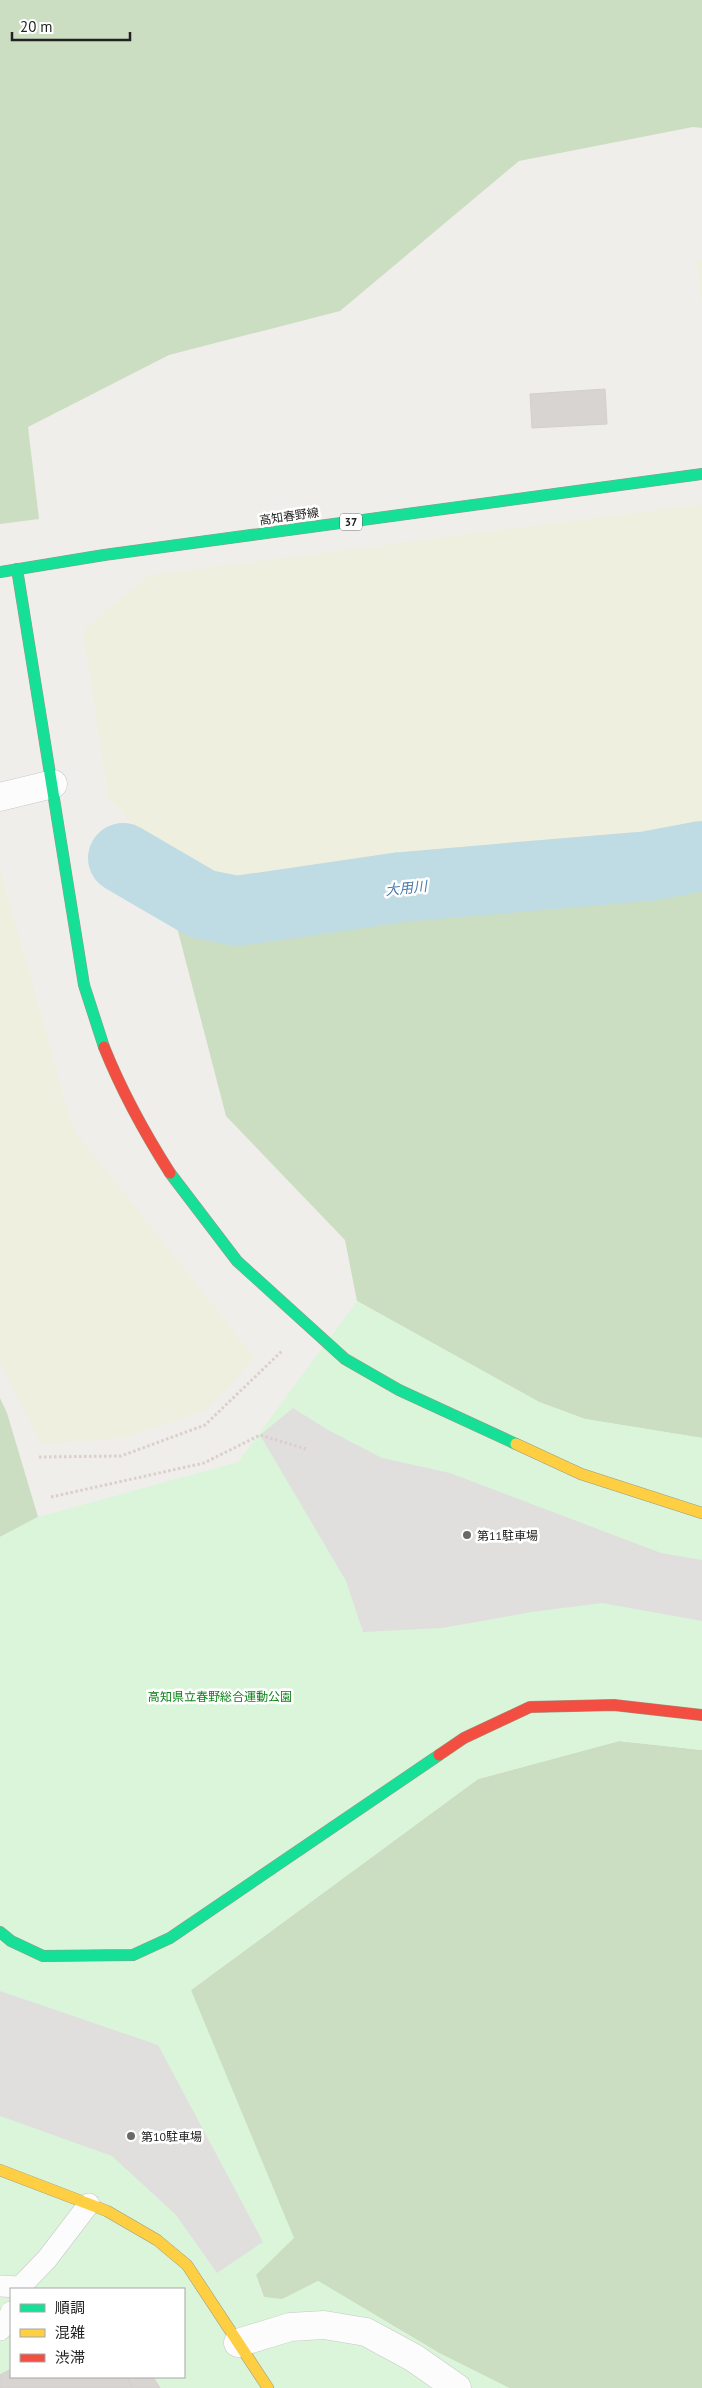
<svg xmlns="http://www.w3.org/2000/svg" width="702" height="2388" font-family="'PT Sans','Noto Sans JP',sans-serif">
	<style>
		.farmland { fill: #efefdf }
		.forest { fill: #cbdec1 }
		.park { fill: #daf5da; fill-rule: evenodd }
		.parking { fill: #e0dfde }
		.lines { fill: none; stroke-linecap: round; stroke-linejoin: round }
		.river { stroke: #bfdbe3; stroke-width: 70 }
		.building { fill: #d7d4d2; stroke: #d3d0cc }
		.lane-casing { stroke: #c9c8c7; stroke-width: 22 }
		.street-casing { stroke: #c9c8c7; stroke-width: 29 }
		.fast-casing { stroke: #999a82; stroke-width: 12 }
		.slow-casing { stroke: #999a82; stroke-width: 12 }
		.jam-casing { stroke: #999a82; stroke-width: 12 }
		.path { stroke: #dccecd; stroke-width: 3; stroke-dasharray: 2.5 2.5; stroke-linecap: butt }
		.lane { stroke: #fdfcfc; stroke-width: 21 }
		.street { stroke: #fdfcfc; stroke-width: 28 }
		.fast { stroke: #16e098; stroke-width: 11 }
		.slow { stroke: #ffcf43; stroke-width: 11 }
		.jam { stroke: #f24e42; stroke-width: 11 }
		.poi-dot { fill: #6a6968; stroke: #fff; stroke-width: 2 }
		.labels { text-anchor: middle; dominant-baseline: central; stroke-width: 5; stroke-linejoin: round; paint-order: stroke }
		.shield { fill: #fff; stroke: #646464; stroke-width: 1 }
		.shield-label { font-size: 11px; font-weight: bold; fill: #222 }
		.street-label { font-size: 12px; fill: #222; stroke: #fff }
		.poi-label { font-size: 12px; fill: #222; stroke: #fff; text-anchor: start }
		.park-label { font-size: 12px; fill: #0c8416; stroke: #fff }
		.water-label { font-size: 14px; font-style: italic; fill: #4a7aab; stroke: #fff }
	</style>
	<rect width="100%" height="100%" fill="#f0eeeb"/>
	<!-- farmland -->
	<g class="farmland">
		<path d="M702,259V308L696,260Z"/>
		<path d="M702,504V839L239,887L167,858L108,798L83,630L149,575Z"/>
		<path d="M0,869L73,1129L255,1358L207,1410L125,1438L42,1444L0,1363Z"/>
	</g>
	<!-- forest -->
	<g class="forest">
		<path d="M0,0H702V128L693,127L519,161L340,311L169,355L28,427L39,519L0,524Z"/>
		<path d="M702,875V1438L585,1419L539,1402L357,1301L345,1240L226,1116L174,916L338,921L598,876Z"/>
		<path d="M0,1398L7,1413L38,1517L0,1537Z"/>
		<path d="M619,1741L702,1750V2388H509L439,2353L318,2281L282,2300L264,2297L256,2275L191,1990L478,1779Z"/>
	</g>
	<!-- park -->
	<path class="park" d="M357,1301L539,1402L585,1419L702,1438V1750L619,1741L478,1779L191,1990L294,2238L256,2275L263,2297L282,2299L318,2281L439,2353L509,2388H0V1537L38,1517L238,1462ZM11,2289H184V2377H11Z"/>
	<!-- parking -->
	<g class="parking">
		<path d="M293,1408L328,1430L382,1458L450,1473L661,1553L702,1560V1621L602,1603L532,1612L442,1628L363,1632L346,1581L260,1435Z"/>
		<path d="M0,1991L158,2045L263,2242L217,2273L176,2215L112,2156L0,2116Z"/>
	</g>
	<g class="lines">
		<!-- river -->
		<path class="river" d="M123,858L202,904L237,911L402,887L649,866L702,856"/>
	</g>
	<!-- building -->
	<g class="building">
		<path d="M605,389L607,424L532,428L530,394Z"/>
		<path d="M11,2369V2377H127L133,2388H0V2375Z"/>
		<path d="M127,2377H153L160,2388H133Z"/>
	</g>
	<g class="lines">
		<!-- lane casing -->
		<g class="lane-casing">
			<g id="lane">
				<path d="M0,2286L20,2287L47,2259L89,2204"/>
				<path d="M0,2330L7,2322L11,2312"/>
			</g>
		</g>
		<!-- street casing -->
		<g class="street-casing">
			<g id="street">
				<path d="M0,797L53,784"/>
				<path d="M238,2343L290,2327L324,2325L366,2332L414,2358L457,2388"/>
			</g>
		</g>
		<!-- fast casing -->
		<g class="fast-casing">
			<g id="fast">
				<path d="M17,569L84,985L104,1047"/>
				<path d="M0,572L104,555L702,474"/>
				<path d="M170,1173L237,1261L345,1359L399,1390L516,1444"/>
				<path d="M0,1932L11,1941L43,1956L133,1955L170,1938L439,1755"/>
			</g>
		</g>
		<!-- slow casing -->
		<g class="slow-casing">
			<g id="slow">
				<path d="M516,1444L581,1474L702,1513"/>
				<path d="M0,2170L107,2211L157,2240L187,2265L268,2388"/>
			</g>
		</g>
		<!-- jam casing -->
		<g class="jam-casing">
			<g id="jam">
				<path d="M104,1047C122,1092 144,1132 170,1173"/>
				<path d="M439,1755L464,1738L530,1707L614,1705L702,1715"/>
			</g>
		</g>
		<!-- path -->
		<g class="path">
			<path d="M39,1457L121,1456L205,1425L283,1350"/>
			<path d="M51,1497L204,1463L260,1435L306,1449"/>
		</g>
		<!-- lane -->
		<use href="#lane" class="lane"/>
		<!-- street -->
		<use href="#street" class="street"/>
		<!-- fast -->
		<use href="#fast" class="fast"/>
		<!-- slow -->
		<use href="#slow" class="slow"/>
		<!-- jam -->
		<use href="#jam" class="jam"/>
	</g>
	<!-- markers -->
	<g class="poi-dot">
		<circle cx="467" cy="1535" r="5"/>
		<circle cx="131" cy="2136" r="5"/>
	</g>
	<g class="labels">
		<!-- shield labels -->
		<rect class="shield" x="340" y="513.5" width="22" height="17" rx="4"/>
		<g class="shield-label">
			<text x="351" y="522">37</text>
		</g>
		<!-- street labels -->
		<g class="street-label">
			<text transform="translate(289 516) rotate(-8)">高知春野線</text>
		</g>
		<!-- poi labels -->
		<g class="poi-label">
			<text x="477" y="1535">第11駐車場</text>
			<text x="141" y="2136">第10駐車場</text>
		</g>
		<!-- park labels -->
		<g class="park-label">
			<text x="220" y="1696">高知県立春野総合運動公園</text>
		</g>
		<!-- water labels -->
		<g class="water-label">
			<text transform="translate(406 888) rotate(-6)">大用川</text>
		</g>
	</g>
	<!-- legend -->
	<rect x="10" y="2288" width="175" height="90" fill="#ffffff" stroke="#a7a7a7"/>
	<rect x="20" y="2304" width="25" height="8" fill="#16e098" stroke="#a7a7a7"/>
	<text x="55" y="2313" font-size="15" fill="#222222">順調</text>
	<rect x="20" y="2329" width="25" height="8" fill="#ffcf43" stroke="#a7a7a7"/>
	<text x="55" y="2338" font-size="15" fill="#222222">混雑</text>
	<rect x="20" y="2354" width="25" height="8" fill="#f24e42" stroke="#a7a7a7"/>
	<text x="55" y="2363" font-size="15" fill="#222222">渋滞</text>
	<!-- scale -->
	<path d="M12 32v8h118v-8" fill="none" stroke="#222222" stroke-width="2.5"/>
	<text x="20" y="32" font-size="15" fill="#222222" stroke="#ffffff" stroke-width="4" paint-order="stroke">20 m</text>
</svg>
